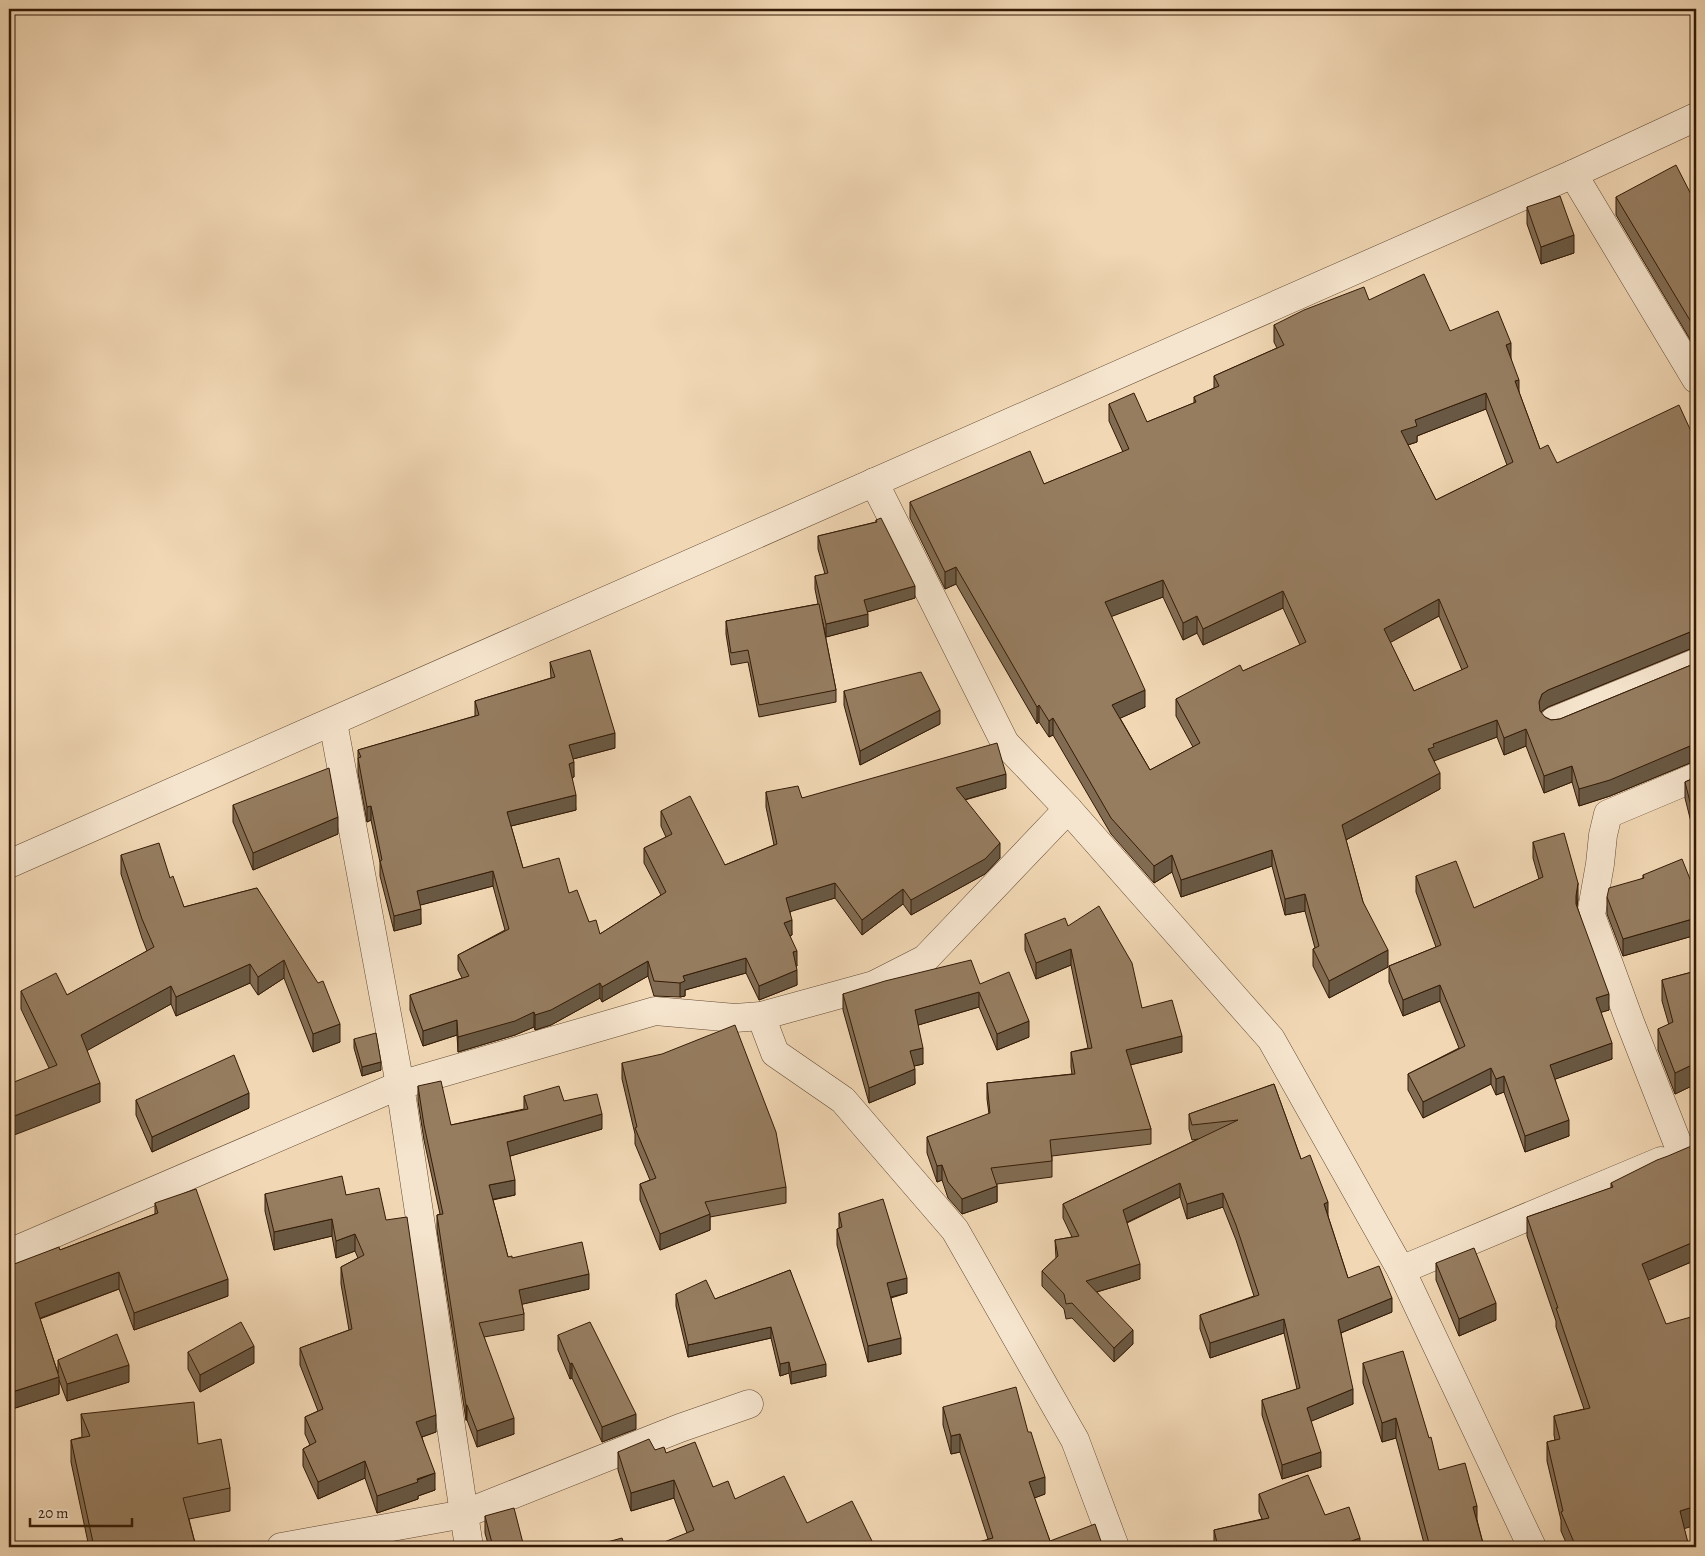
<svg xmlns="http://www.w3.org/2000/svg" width="1705" height="1556" font-family="Alegreya,serif">
	<style>
		.lines { fill: none; stroke-linecap: round; stroke-linejoin: round }
		.minor-casing { stroke: #634a32; stroke-width: 29 }
		.minor { stroke: #f6e5ce; stroke-width: 28 }
		.wall { fill: #816c53; stroke: #341b06; fill-rule: evenodd }
		.shaded-wall { fill: #695843; stroke: #341b06 }
		.building { fill: #967d60; stroke: #341b06; fill-rule: evenodd }
	</style>
	<rect width="100%" height="100%" fill="#f1d7b4"/>
	<filter id="stains"><feTurbulence type="fractalNoise" baseFrequency=".004" numOctaves="4"/><feColorMatrix values="0 0 0 0 .2 0 0 0 0 .09 0 0 0 0 .02 0 0 0 .5 -.17"/></filter>
	<radialGradient id="worn" r=".72"><stop offset=".6" stop-color="#630" stop-opacity="0"/><stop offset="1" stop-color="#630" stop-opacity=".3"/></radialGradient>
	<g class="lines">
		<!-- minor casing -->
		<g class="minor-casing">
			<g id="minor">
				<path d="M1573,174L1696,379"/>
				<path d="M874,482L1005,743L1068,809L1271,1039L1401,1270L1532,1547"/>
				<path d="M1554,721L1696,663"/>
				<path d="M333,722L400,1085L469,1547"/>
				<path d="M9,864L1573,174L1696,117"/>
				<path d="M761,1016L775,1053L843,1100L955,1230L1075,1440L1115,1547"/>
				<path d="M1681,1152L1630,1022L1591,915L1600,864L1603,835L1608,814L1696,777"/>
				<path d="M9,1253L400,1085L655,1011L735,1018L761,1016L874,985L925,959L1068,809"/>
				<path d="M1401,1270L1661,1161"/>
				<path d="M281,1547L464,1514L680,1428L749,1404"/>
			</g>
		</g>
		<!-- minor -->
		<use href="#minor" class="minor"/>
	</g>
	<!-- wall -->
	<g class="wall">
		<path d="M1616,197L1696,204L1691,341L1616,215Z"/>
		<path d="M1527,207L1574,253L1541,264L1527,224Z"/>
		<path d="M1369,300L1450,331L1511,360L1519,392L1540,449L1557,463L1695,445L1696,446V648L1690,649L1548,707L1542,711L1541,713L1545,717L1551,720L1560,719L1696,663V762L1690,763L1610,796L1579,806L1572,782L1544,793L1526,746L1504,755L1497,737L1434,760L1440,789L1346,840L1363,902L1388,967L1329,998L1313,966V949L1315,948L1305,911L1285,915L1272,866L1181,897L1172,872L1154,883L1111,834L1053,735L1049,737L1039,722L1037,724L956,584L945,589L910,518V502L1044,484L1123,452L1109,421V404L1147,422L1194,403V397L1214,388V376L1277,348L1274,342V325ZM1486,409L1507,465L1436,500L1408,445L1417,442V436ZM1163,597L1183,640L1197,633L1203,645L1283,608L1300,645L1243,671L1176,699V716L1193,747L1150,770L1120,718L1145,707L1111,616ZM1439,616L1462,670L1414,691L1390,642Z"/>
		<path d="M876,520L915,598L867,612L868,626L826,637L822,619L836,690V702L759,717L748,662L731,665L726,634V621L818,604L815,589V576L825,574L818,549V536L876,522Z"/>
		<path d="M550,662L615,748L573,759L574,777L572,778L576,810L511,826L523,868L569,893L589,922L600,934L661,895L644,863V848L666,837L661,826V811L725,865L774,845L766,807V792L802,798L1006,788L965,800L1000,858L985,874L911,915L903,904L862,935L835,898L790,911L792,935L790,936L797,966H796L797,985L759,1000L746,973L685,990V996L680,997L654,996L648,976L602,1002L600,998L551,1025L535,1030L534,1027L515,1035L458,1052L457,1035L423,1046L410,1010V995L462,978L458,970V955L505,930L493,886L420,905L421,924L394,931L380,876V862L371,820L367,822L358,773V750L475,716V701L551,678Z"/>
		<path d="M844,691L940,724L860,765L844,705Z"/>
		<path d="M1696,777V842L1685,798V782Z"/>
		<path d="M233,805L338,834L253,870L233,822Z"/>
		<path d="M1533,842L1578,899L1577,906L1609,1010L1601,1012L1612,1059L1555,1079L1569,1136L1525,1152L1504,1092L1496,1095L1491,1084L1423,1118L1408,1090V1074L1459,1048L1440,1001L1403,1016L1389,982V966L1436,947L1416,892V876L1474,908L1539,879L1533,858Z"/>
		<path d="M121,855L170,878L184,907L257,888L340,1042L313,1052L284,978L258,995L250,983L176,1016L171,1004L87,1050L100,1102L49,1068L21,1009V991L67,995L147,951L142,938L121,874Z"/>
		<path d="M1643,875L1696,894V935L1623,956L1607,914V897L1643,878Z"/>
		<path d="M1068,926L1182,1052L1130,1065L1151,1129V1144L1052,1156V1177L997,1184V1202L962,1214L948,1198L942,1180L937,1182L927,1153V1137L989,1114L987,1099V1083L1072,1074L1071,1067V1052L1088,1048L1071,965L1036,979L1025,950V934Z"/>
		<path d="M1696,971V1084L1675,1094L1658,1050V1029L1669,1025L1662,1001V980Z"/>
		<path d="M980,984L1029,1037L997,1050L979,1007L918,1025L923,1064L914,1066L915,1084L869,1103L843,1010V994Z"/>
		<path d="M354,1039L381,1070L362,1076L354,1048Z"/>
		<path d="M622,1063L786,1187V1203L710,1217V1230L660,1250L640,1200V1184L650,1180L635,1144V1134L622,1079Z"/>
		<path d="M1274,1084L1301,1159L1328,1216L1348,1278L1392,1312L1341,1333L1353,1404L1311,1421L1321,1467L1282,1479L1262,1415V1400L1297,1389L1284,1333L1210,1358L1200,1329V1315L1254,1296L1236,1240L1223,1207L1187,1219L1180,1197L1127,1223L1140,1279L1097,1292L1133,1344L1114,1362L1072,1318L1066,1319L1064,1309L1042,1286V1271L1056,1258L1055,1240L1072,1237L1063,1218V1204L1198,1139L1192,1140L1189,1129V1114Z"/>
		<path d="M418,1086L451,1125L524,1109V1096L564,1101L602,1129L510,1156L515,1195L493,1200L508,1257L589,1289L522,1304L524,1314V1330L484,1337L514,1434L477,1447L467,1420H466L437,1230V1215L440,1214L424,1140L418,1101Z"/>
		<path d="M136,1100L249,1108L152,1152L136,1115Z"/>
		<path d="M1611,1183L1696,1260L1648,1280L1684,1529L1689,1547H1568L1561,1531V1520L1547,1461V1442L1555,1440L1554,1435V1416L1584,1409L1556,1327V1321L1527,1236V1217L1611,1188Z"/>
		<path d="M265,1194L346,1195L386,1220L436,1432L422,1437L435,1490L418,1496V1499L377,1513L365,1478L318,1499L303,1466V1449L310,1445L305,1434V1417L318,1411L300,1365V1348L349,1330L341,1284V1267L358,1258L355,1251L336,1258L332,1236L274,1250L265,1211Z"/>
		<path d="M155,1203L228,1296L134,1330L119,1289L40,1319L58,1373V1360L129,1382L67,1401L59,1380V1394L9,1410V1266L60,1250L155,1214Z"/>
		<path d="M839,1213L907,1293L891,1298L901,1354L868,1362L837,1245V1229H839Z"/>
		<path d="M1436,1263L1496,1320L1459,1336L1436,1280Z"/>
		<path d="M790,1270L826,1376L791,1384L789,1373L780,1376L771,1338L688,1357L676,1306V1294L715,1299Z"/>
		<path d="M558,1335L636,1429L602,1442L572,1378L570,1379L558,1350Z"/>
		<path d="M188,1352L254,1363L200,1392L188,1369Z"/>
		<path d="M1363,1363L1439,1470L1477,1520L1484,1547H1425L1396,1438L1382,1442L1363,1383Z"/>
		<path d="M943,1407L1045,1494L1034,1498L1050,1541L988,1539L960,1452L951,1454L943,1425Z"/>
		<path d="M81,1414L198,1444L230,1488V1511L189,1519L196,1547H89L71,1462V1440L82,1437Z"/>
		<path d="M655,1450L666,1453L713,1487L735,1499L807,1523L687,1533L674,1498L631,1511L618,1470V1452Z"/>
		<path d="M1259,1494L1325,1515L1360,1547H1214V1530L1262,1519L1259,1512Z"/>
		<path d="M485,1516L524,1547H489L485,1533Z"/>
	</g>
	<!-- shaded-wall -->
	<g class="shaded-wall">
		<path d="M1574,235V253L1541,264V247Z"/>
		<path d="M1696,319V338L1691,341V322Z"/>
		<path d="M1511,343V360L1506,345Z"/>
		<path d="M1519,380V396L1515,381Z"/>
		<path d="M1486,393V409L1417,436V442L1401,447V431L1415,420Z"/>
		<path d="M956,567V584L945,589V572Z"/>
		<path d="M1163,580V597L1105,619V602Z"/>
		<path d="M915,586V598L864,613V600Z"/>
		<path d="M1283,591V608L1203,645V629Z"/>
		<path d="M1439,599V616L1384,646V629Z"/>
		<path d="M868,614V626L826,637V624Z"/>
		<path d="M1197,616V633L1183,640V623Z"/>
		<path d="M1690,632V649L1548,707L1542,711L1539,718V702L1542,694L1548,690Z"/>
		<path d="M1145,690V707L1112,722V705Z"/>
		<path d="M1039,705V722L1037,724V707Z"/>
		<path d="M940,710V724L860,765V751Z"/>
		<path d="M1053,718V735L1049,737V721Z"/>
		<path d="M1497,720V737L1434,761L1428,749L1433,744Z"/>
		<path d="M1526,729V746L1504,755V738Z"/>
		<path d="M615,733V748L569,760V745Z"/>
		<path d="M1690,746V763L1610,796L1579,806V789Z"/>
		<path d="M574,762V777L569,779V764Z"/>
		<path d="M1572,766V782L1544,793V776Z"/>
		<path d="M1440,773V789L1342,842V825Z"/>
		<path d="M1006,774V788L956,802V788Z"/>
		<path d="M576,795V810L507,827V812Z"/>
		<path d="M371,806V820L367,822V807Z"/>
		<path d="M338,817V834L253,870V853Z"/>
		<path d="M1000,843V858L985,874L911,915V900Z"/>
		<path d="M1272,850V866L1181,897V880Z"/>
		<path d="M1172,855V872L1154,883V866Z"/>
		<path d="M493,871V886L417,906V891Z"/>
		<path d="M835,883V898L786,913V898Z"/>
		<path d="M1578,883V899L1576,912V896Z"/>
		<path d="M903,889V904L862,935V920Z"/>
		<path d="M1305,894V911L1285,915V899Z"/>
		<path d="M421,909V924L394,931V916Z"/>
		<path d="M1696,918V935L1623,956V939Z"/>
		<path d="M792,920V935L784,938V923Z"/>
		<path d="M1071,949V965L1036,979V963Z"/>
		<path d="M1388,950V967L1329,998V981Z"/>
		<path d="M797,951V966H793V952Z"/>
		<path d="M746,958V973L685,990V996L680,997V983L683,976Z"/>
		<path d="M284,960V978L258,995V977Z"/>
		<path d="M648,961V976L602,1002V987Z"/>
		<path d="M250,964V983L176,1016V997Z"/>
		<path d="M797,970V985L759,1000V986Z"/>
		<path d="M600,983V998L551,1025L535,1030V1015Z"/>
		<path d="M1440,985V1001L1403,1016V1000Z"/>
		<path d="M171,986V1004L81,1054V1035Z"/>
		<path d="M979,992V1007L915,1026V1010Z"/>
		<path d="M1609,994V1010L1596,1014V998Z"/>
		<path d="M534,1012V1027L515,1035L458,1052V1037Z"/>
		<path d="M457,1020V1035L423,1046V1031Z"/>
		<path d="M1029,1021V1037L997,1050V1034Z"/>
		<path d="M340,1024V1042L313,1052V1034Z"/>
		<path d="M1182,1036V1052L1126,1066V1050Z"/>
		<path d="M1612,1043V1059L1550,1081V1065Z"/>
		<path d="M923,1048V1064L910,1067V1051Z"/>
		<path d="M381,1062V1070L362,1076V1067Z"/>
		<path d="M1696,1063V1084L1675,1094V1073Z"/>
		<path d="M1491,1068V1084L1423,1118V1102Z"/>
		<path d="M915,1069V1084L869,1103V1088Z"/>
		<path d="M1504,1076V1092L1496,1095V1079Z"/>
		<path d="M100,1083V1102L9,1137V1118Z"/>
		<path d="M249,1093V1108L152,1152V1137Z"/>
		<path d="M602,1114V1129L507,1157V1142Z"/>
		<path d="M1569,1120V1136L1525,1152V1136Z"/>
		<path d="M942,1165V1180L937,1182V1166Z"/>
		<path d="M515,1180V1195L489,1200V1185Z"/>
		<path d="M1180,1183V1197L1123,1224V1210Z"/>
		<path d="M997,1186V1202L962,1214V1199Z"/>
		<path d="M1223,1193V1207L1187,1219V1204Z"/>
		<path d="M1328,1202V1217L1324,1204Z"/>
		<path d="M710,1214V1230L660,1250V1234Z"/>
		<path d="M332,1219V1236L274,1250V1232Z"/>
		<path d="M355,1234V1251L336,1258V1241Z"/>
		<path d="M1696,1241V1260L1642,1283V1264Z"/>
		<path d="M1140,1264V1279L1086,1295V1281Z"/>
		<path d="M119,1272V1289L35,1320V1303Z"/>
		<path d="M589,1274V1289L519,1305V1290Z"/>
		<path d="M907,1278V1293L887,1298V1283Z"/>
		<path d="M228,1279V1296L134,1330V1313Z"/>
		<path d="M1392,1298V1312L1338,1334V1320Z"/>
		<path d="M1496,1303V1320L1459,1336V1319Z"/>
		<path d="M1284,1319V1333L1210,1358V1343Z"/>
		<path d="M771,1327V1338L688,1357V1345Z"/>
		<path d="M1133,1330V1344L1114,1362V1348Z"/>
		<path d="M901,1338V1354L868,1362V1346Z"/>
		<path d="M254,1346V1363L200,1392V1375Z"/>
		<path d="M789,1362V1373L780,1376V1364Z"/>
		<path d="M572,1363V1378L570,1379V1364Z"/>
		<path d="M826,1364V1376L791,1384V1372Z"/>
		<path d="M129,1365V1382L67,1401V1384Z"/>
		<path d="M59,1377V1394L9,1410V1393Z"/>
		<path d="M1353,1389V1404L1307,1423V1408Z"/>
		<rect x="466" y="1405" width="1" height="15"/>
		<path d="M636,1414V1429L602,1442V1427Z"/>
		<path d="M436,1415V1432L416,1439V1422Z"/>
		<path d="M514,1418V1434L477,1447V1431Z"/>
		<path d="M1396,1418V1438L1382,1442V1423Z"/>
		<path d="M960,1434V1452L951,1454V1436Z"/>
		<path d="M1321,1452V1467L1282,1479V1465Z"/>
		<path d="M365,1461V1478L318,1499V1482Z"/>
		<path d="M435,1473V1490L418,1496V1499L377,1513V1496Z"/>
		<path d="M1045,1477V1494L1029,1500V1482Z"/>
		<path d="M674,1480V1498L631,1511V1493Z"/>
		<path d="M1477,1506V1525L1473,1507Z"/>
		<path d="M1696,1506V1525L1680,1530V1511Z"/>
		<path d="M1360,1538V1547H1334Z"/>
	</g>
	<!-- building -->
	<g class="building">
		<path d="M1676,165L1696,204V319L1691,322L1616,197Z"/>
		<path d="M1560,196L1574,235L1541,247L1527,207Z"/>
		<path d="M1424,274L1450,331L1498,311L1511,343L1506,345L1519,380L1515,381L1540,449L1548,445L1557,463L1679,405L1695,440L1694,441L1696,446V631L1690,632L1548,690L1542,694L1539,702L1540,711L1545,717L1551,720L1560,719L1696,663V745L1690,746L1610,780L1579,789L1572,766L1544,776L1526,729L1504,738L1497,720L1433,744L1434,747L1428,749L1440,773L1342,825L1363,902L1388,950L1329,981L1313,949L1319,946L1305,894L1285,899L1272,850L1181,880L1172,855L1154,866L1111,818L1053,718L1049,721L1039,705L1037,707L956,567L945,572L910,502L1030,451L1044,484L1129,449L1109,404L1134,393L1147,422L1196,402L1194,397L1219,386L1214,376L1284,345L1274,325L1304,310L1364,287L1369,300ZM1486,393L1513,462L1436,500L1401,431L1417,426L1415,420ZM1163,580L1183,623L1197,616L1203,629L1283,591L1306,642L1243,671L1240,665L1176,699L1200,743L1150,770L1112,705L1145,690L1105,602ZM1439,599L1468,667L1414,691L1384,629Z"/>
		<path d="M881,518L915,586L864,600L868,614L826,624L815,576L828,573L818,536L877,522L876,520Z"/>
		<path d="M819,604L836,690L759,705L748,650L731,653L726,621Z"/>
		<path d="M590,650L615,733L569,745L574,762L569,764L576,795L507,812L523,868L559,858L569,893L577,890L589,922L596,920L600,934L666,892L644,848L672,834L661,811L690,796L725,865L777,844L766,792L798,786L802,798L997,743L1006,774L956,788L1000,843L985,859L911,900L903,889L862,920L835,883L786,898L792,920L784,923L797,951L793,952L797,970L759,986L746,958L683,976L685,981L680,983L654,981L648,961L602,987L600,983L551,1010L535,1015L534,1012L515,1021L458,1037L457,1020L423,1031L410,995L469,976L458,955L509,929L493,871L417,891L421,909L394,916L380,861L382,860L371,806L367,807L358,758L361,757L358,750L479,715L475,701L555,677L550,662Z"/>
		<path d="M921,672L940,710L860,751L844,691Z"/>
		<path d="M329,768L338,817L253,853L233,805Z"/>
		<path d="M1696,777V826L1685,782Z"/>
		<path d="M1564,833L1578,883L1576,896V904L1609,994L1596,998L1612,1043L1550,1065L1569,1120L1525,1136L1504,1076L1496,1079L1491,1068L1423,1102L1408,1074L1465,1046L1440,985L1403,1000L1389,966L1441,945L1416,876L1456,861L1474,908L1543,877L1533,842Z"/>
		<path d="M159,843L170,878L173,876L184,907L257,888L318,983L323,981L340,1024L313,1034L284,960L258,977L250,964L176,997L171,986L81,1035L100,1083L9,1118V1084L57,1065L21,991L56,973L67,995L154,947L142,919L121,855Z"/>
		<path d="M1682,859L1696,894V918L1623,939L1607,897L1609,888L1644,878L1643,875Z"/>
		<path d="M1099,906L1132,963L1142,1008L1172,1000L1182,1036L1126,1050L1151,1129L1050,1140L1052,1161L991,1168L997,1186L962,1199L948,1182L942,1165L937,1166L927,1137L990,1113L987,1083L1075,1074L1071,1052L1092,1048L1071,949L1036,963L1025,934L1065,918L1068,926Z"/>
		<path d="M971,960L980,984L1009,972L1029,1021L997,1034L979,992L915,1010L923,1048L910,1051L915,1069L869,1088L843,994L885,981Z"/>
		<path d="M1696,971V1063L1675,1073L1658,1029L1673,1022L1662,980Z"/>
		<path d="M735,1025L776,1132L786,1187L705,1202L710,1214L660,1234L640,1184L656,1178L635,1128L637,1127L622,1063L662,1054Z"/>
		<path d="M376,1033L381,1062L362,1067L354,1039Z"/>
		<path d="M234,1055L249,1093L152,1137L136,1100Z"/>
		<path d="M441,1081L451,1125L528,1109L524,1096L559,1086L564,1101L597,1094L602,1114L507,1142L515,1180L489,1185L508,1257L512,1256V1258L582,1242L589,1274L519,1290L524,1314L479,1323L514,1418L477,1431L467,1405H466L437,1215L443,1214L424,1125L418,1086Z"/>
		<path d="M1274,1084L1301,1159L1310,1155L1328,1202L1324,1204L1348,1278L1379,1266L1392,1298L1338,1320L1353,1389L1307,1408L1321,1452L1282,1465L1262,1400L1300,1388L1284,1319L1210,1343L1200,1315L1259,1295L1236,1225L1223,1193L1187,1204L1180,1183L1123,1210L1140,1264L1086,1281L1133,1330L1114,1348L1072,1303L1066,1304L1064,1294L1042,1271L1058,1256L1055,1240L1079,1236L1063,1204L1238,1120L1192,1125L1189,1114Z"/>
		<path d="M1696,1144V1241L1642,1264L1666,1324L1691,1317L1696,1333V1506L1680,1511L1689,1547H1576L1561,1512L1563,1511L1547,1442L1560,1439L1554,1416L1590,1408L1556,1308H1558L1527,1217L1613,1187L1611,1183L1657,1160L1668,1156Z"/>
		<path d="M342,1176L346,1195L379,1188L386,1220L407,1217L436,1415L416,1422L435,1473L417,1479L418,1482L377,1496L365,1461L318,1482L303,1449L316,1442L305,1417L323,1409L300,1348L352,1329L341,1267L364,1255L355,1234L336,1241L332,1219L274,1232L265,1194Z"/>
		<path d="M196,1189L228,1279L134,1313L119,1272L35,1303L59,1377L9,1393V1266L59,1247L60,1250L158,1213L155,1203Z"/>
		<path d="M883,1199L907,1278L887,1283L901,1338L868,1346L837,1229L842,1227L839,1213Z"/>
		<path d="M1474,1248L1496,1303L1459,1319L1436,1263Z"/>
		<path d="M790,1270L826,1364L791,1372L789,1362L780,1364L771,1327L688,1345L676,1294L706,1280L715,1299Z"/>
		<path d="M241,1322L254,1346L200,1375L188,1352Z"/>
		<path d="M590,1322L636,1414L602,1427L572,1363L570,1364L558,1335Z"/>
		<path d="M117,1334L129,1365L67,1384L58,1360Z"/>
		<path d="M1403,1351L1429,1438L1431,1437L1439,1470L1465,1463L1477,1506L1473,1507L1484,1547H1430L1396,1418L1382,1423L1363,1363Z"/>
		<path d="M1016,1387L1028,1432H1031L1045,1477L1029,1482L1050,1541L1095,1524L1103,1547H960L993,1538L960,1434L951,1436L943,1407Z"/>
		<path d="M194,1402L198,1444L221,1439L230,1488L183,1498L196,1547H94L71,1440L90,1436L81,1414Z"/>
		<path d="M649,1439L655,1450L664,1447L666,1453L695,1442L713,1487L728,1481L735,1499L784,1476L807,1523L852,1501L875,1547H652L694,1530L674,1480L631,1493L618,1452Z"/>
		<path d="M1308,1475L1325,1515L1349,1507L1360,1538L1334,1547H1218L1214,1530L1269,1518L1259,1494Z"/>
		<path d="M514,1508L524,1547H493L485,1516Z"/>
		<path d="M622,1538L625,1547H589Z"/>
	</g>
	<!-- margin -->
	<rect width="1705" height="1556" fill="none" stroke="#f1d7b4" stroke-width="30"/>
	<rect x="10" y="10" width="1685" height="1536" fill="none" stroke="#341b06" stroke-width="2.5"/>
	<rect x="15" y="15" width="1675" height="1526" fill="none" stroke="#341b06"/>
	<!-- scale -->
	<path d="M30 1518v8h102v-8" fill="none" stroke="#341b06" stroke-width="2.5"/>
	<text x="38" y="1518" font-size="15" fill="#341b06" stroke="#f6e5ce" stroke-width="4" paint-order="stroke">20 m</text>
	<rect width="100%" height="100%" filter="url(#stains)"/>
	<rect width="100%" height="100%" fill="url(#worn)"/>
</svg>
